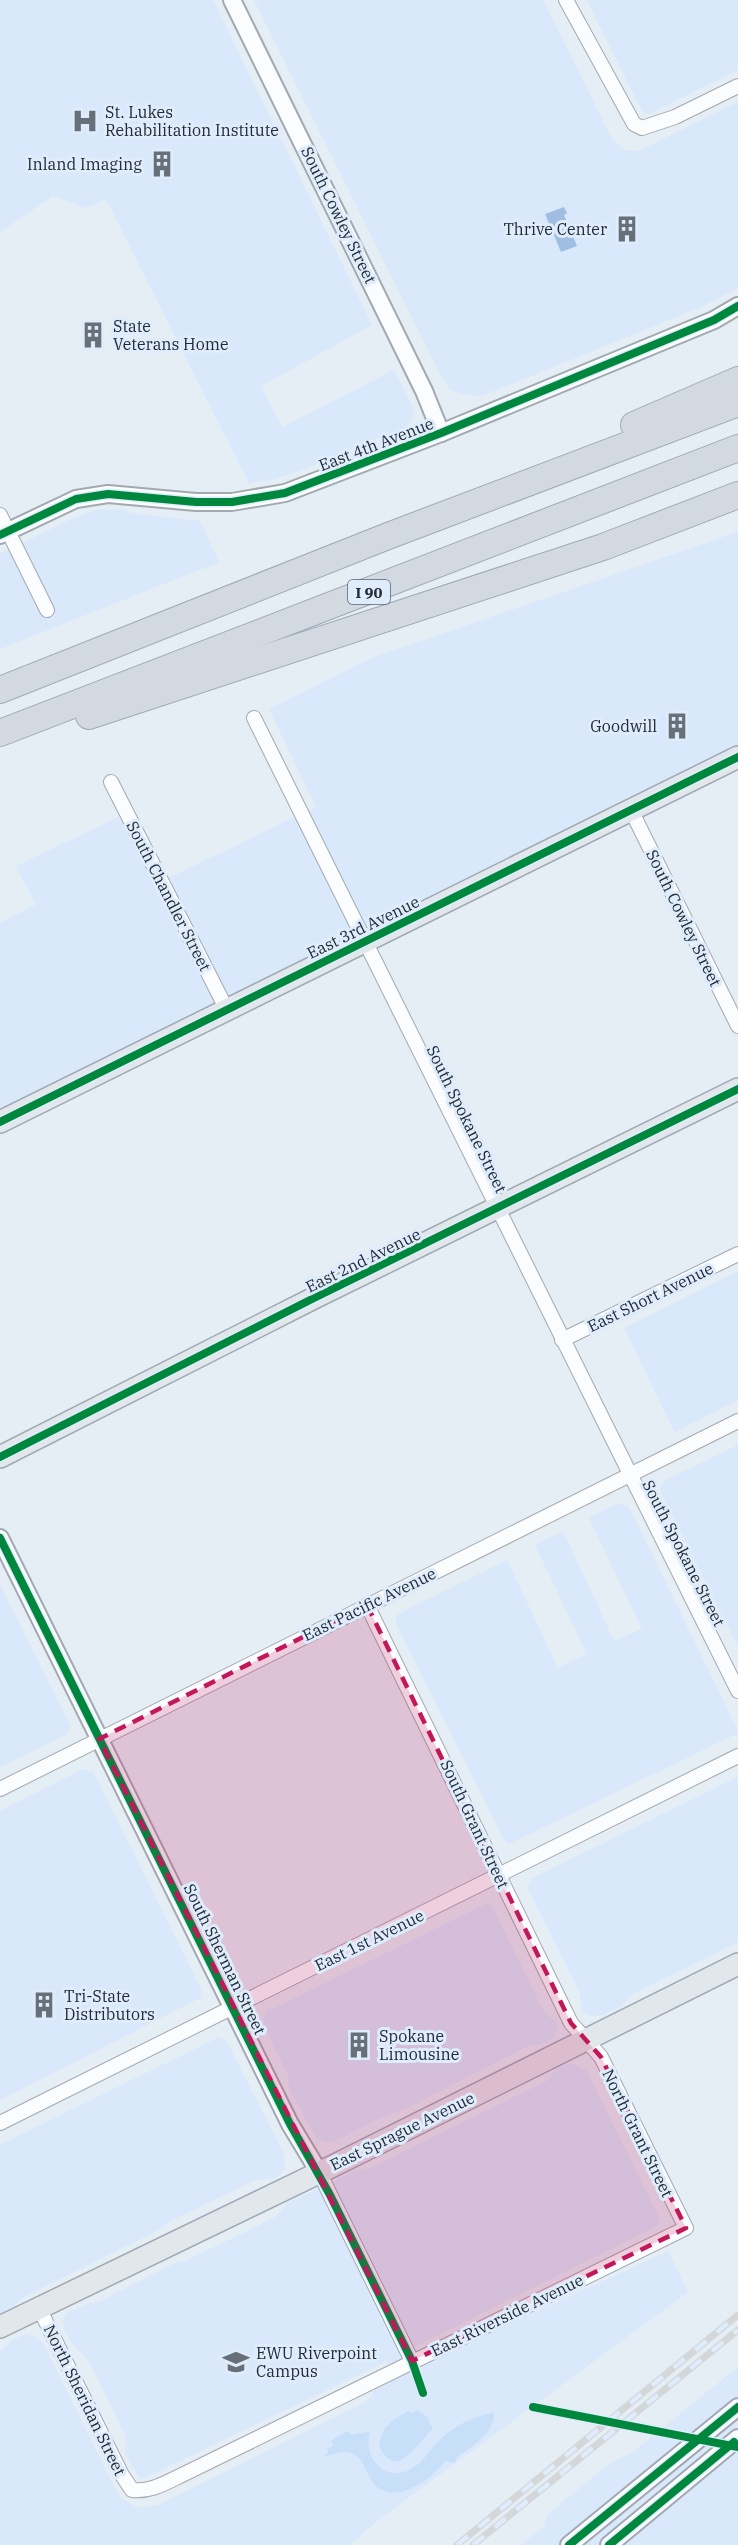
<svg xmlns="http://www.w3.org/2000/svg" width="738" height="2545" font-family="'IBM Plex Serif',serif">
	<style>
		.built { fill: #d9e8fa }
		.green { fill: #c8dff9 }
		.water { fill: #a0bee2 }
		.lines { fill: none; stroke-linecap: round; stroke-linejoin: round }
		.minor-casing { stroke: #a2a9b1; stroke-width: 16 }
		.tertiary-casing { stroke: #a2a9b1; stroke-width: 20 }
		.primary-casing { stroke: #9fa9b4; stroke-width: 24 }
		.motorway-casing { stroke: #9fa9b4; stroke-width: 28 }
		.minor { stroke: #fbfcfe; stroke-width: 14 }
		.tertiary { stroke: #fbfcfe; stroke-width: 16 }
		.primary { stroke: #e2e7ec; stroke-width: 21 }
		.motorway { stroke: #d2d9e1; stroke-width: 26 }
		.rail-casing { stroke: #d4d7da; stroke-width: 7 }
		.rail { stroke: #deecfc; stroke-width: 4.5; stroke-dasharray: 14; stroke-linecap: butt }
		.cycleway-casing { stroke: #deecfc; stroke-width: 11 }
		.cycleway { stroke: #00873e; stroke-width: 8 }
		.marked { fill: #c2185b; fill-opacity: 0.2; stroke: #c2185b; stroke-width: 4.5; stroke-dasharray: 12 8; stroke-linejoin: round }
		.labels { text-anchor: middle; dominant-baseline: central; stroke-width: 6; stroke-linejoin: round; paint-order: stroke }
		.shield { fill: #deecfc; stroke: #5b6571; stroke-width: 1.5 }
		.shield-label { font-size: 15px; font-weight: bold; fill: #232b35 }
		.poi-label { font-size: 16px; fill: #232b35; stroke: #deecfc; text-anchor: start }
		.street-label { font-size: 16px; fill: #232b35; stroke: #deecfc }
	</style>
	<rect width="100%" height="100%" fill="#e5edf5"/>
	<!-- built -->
	<g class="built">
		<path d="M0,0H213L372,325L261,386L282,427L394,370L414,410L411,422L405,427L302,470L271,480L249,483L106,199L86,208L53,196L0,232Z"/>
		<path d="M254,0H543L612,139L623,149L631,151L641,150L738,102V288L703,306L482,396L460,394L450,389L443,380Z"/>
		<path d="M587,0H738V70L649,114L645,113L641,109Z"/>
		<path d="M121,509L132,513L200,521L219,562L0,649V554L69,520L96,510Z"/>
		<path d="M738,532V757L0,1122V923L36,905L16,866L119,817L156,884L316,807L269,709L369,659Z"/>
		<path d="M738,1271V1400L675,1432L624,1328Z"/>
		<path d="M738,1445V1647L660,1490L664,1481Z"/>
		<path d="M619,1503L629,1507L737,1729L736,1734L509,1844L505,1841L396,1624V1618L398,1614L507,1560L558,1668L587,1654L535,1545L563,1531L614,1641L642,1629L589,1518Z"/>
		<path d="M0,1585L70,1726L67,1734L0,1767Z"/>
		<path d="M83,1769L93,1772L201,1989L202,1997L0,2100V1811Z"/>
		<path d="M738,1777V1942L633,1994L620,2007L603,2015L590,2016L583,2012L579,1991L528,1889L531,1879Z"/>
		<path d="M488,1903L492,1906L544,2012L557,2023L558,2029L552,2039L548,2043L531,2045L407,2108L378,2119L335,2141L327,2143L317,2139L289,2089L288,2075L263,2024L266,2012Z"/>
		<path d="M219,2037L227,2042L284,2154L285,2169L276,2178L253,2181L169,2222L157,2231L22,2298L12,2309L0,2315V2145Z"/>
		<path d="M570,2063L586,2070L658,2215L660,2223L651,2229L414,2347L423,2364L668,2251L688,2292L378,2520L350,2545H0V2351L14,2339L26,2334L35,2336L43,2343L115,2488L122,2499L139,2508L158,2505L364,2403L371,2397L376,2387L391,2380L387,2361L143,2479L139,2477L125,2454L126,2437L88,2359L72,2343L65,2331L63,2318L68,2312L90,2303L99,2302L177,2262L187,2260L274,2218L288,2203L353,2172L370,2168L547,2081L559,2067Z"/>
		<path d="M738,2367V2545H521L545,2526L547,2515L609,2464L633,2452Z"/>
	</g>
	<!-- green -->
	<g class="green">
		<path d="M417,2410L427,2417L433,2429C418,2442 395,2484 379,2445L384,2429L393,2420L408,2411L413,2413Z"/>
		<path d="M494,2412C495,2432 472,2447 457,2457L455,2463L445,2461C434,2478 396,2505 376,2486C366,2476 365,2458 351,2453C340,2450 333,2455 323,2457L328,2452L327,2449L334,2446L331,2441L347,2431L352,2435L370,2431C363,2455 381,2481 407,2471C422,2465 430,2449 441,2439C456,2424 474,2417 494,2412Z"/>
	</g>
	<!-- water -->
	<path class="water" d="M564,207L567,213L564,215L577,246L561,252L545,214Z"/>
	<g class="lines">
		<!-- minor casing -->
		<g class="minor-casing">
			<g id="minor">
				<path d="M566,0L634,124L642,128L675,117L738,86"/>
				<path d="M0,515L47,610"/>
				<path d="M254,718L738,1691"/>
				<path d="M111,782L227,1010"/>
				<path d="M631,810L738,1026"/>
				<path d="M562,1340L738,1254"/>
				<path d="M0,1789L738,1421"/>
				<path d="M0,2123L738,1756"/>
				<path d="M319,2172L412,2361"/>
				<path d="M39,2308L122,2475L132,2490C152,2492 167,2482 184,2474L686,2228L601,2057L571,2023L367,1605"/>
			</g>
		</g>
		<!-- tertiary casing -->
		<g class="tertiary-casing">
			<g id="tertiary">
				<path d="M232,0L424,391L441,433"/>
				<path d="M0,535L76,499L108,494L196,502H232L285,493L441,433L714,320L738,306"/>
				<path d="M0,1538L290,2124L319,2172"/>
				<path d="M569,2545L738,2407"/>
				<path d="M609,2545L738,2438"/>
			</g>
		</g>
		<!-- primary casing -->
		<g class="primary-casing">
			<g id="primary">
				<path d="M0,1122L738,757"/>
				<path d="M0,1457L314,1298L738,1089"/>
				<path d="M0,2327L339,2163L738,1964"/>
			</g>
		</g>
		<!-- motorway casing -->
		<g class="motorway-casing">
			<g id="motorway">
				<path d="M634,425L738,380"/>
				<path d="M0,690L388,536L738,403"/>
				<path d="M89,716L603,547L738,495"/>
				<path d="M0,733L738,448"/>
			</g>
		</g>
		<!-- minor -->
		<use href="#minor" class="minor"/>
		<!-- tertiary -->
		<use href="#tertiary" class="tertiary"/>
		<!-- primary -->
		<use href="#primary" class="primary"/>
		<!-- motorway -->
		<use href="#motorway" class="motorway"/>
		<!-- rail casing -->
		<g class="rail-casing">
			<g id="rail">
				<path d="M457,2545L738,2315"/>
				<path d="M473,2545L738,2330"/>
			</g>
		</g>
		<!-- rail -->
		<use href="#rail" class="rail"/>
		<!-- cycleway casing -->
		<g class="cycleway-casing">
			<g id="cycleway">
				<path d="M0,535L76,499L108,494L196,502H232L285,493L441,433L714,320L738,306"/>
				<path d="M0,1122L738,757"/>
				<path d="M0,1457L314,1298L738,1089"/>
				<path d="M0,1538L290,2124L330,2195L412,2361L423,2393"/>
				<path d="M533,2407L738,2447"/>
				<path d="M569,2545L738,2407"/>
				<path d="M609,2545L734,2442"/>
			</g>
		</g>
		<!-- cycleway -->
		<use href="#cycleway" class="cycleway"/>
	</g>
	<!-- marked area -->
	<path class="marked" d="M367,1605L571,2023L601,2057L686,2228L412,2361L99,1739Z"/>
	<!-- icons -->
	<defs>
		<g id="hospital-bare" transform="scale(2.07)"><path d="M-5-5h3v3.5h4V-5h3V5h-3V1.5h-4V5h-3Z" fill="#676f78" stroke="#deecfc" stroke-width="2.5" paint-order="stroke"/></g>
		<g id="building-bare" transform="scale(2.07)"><path d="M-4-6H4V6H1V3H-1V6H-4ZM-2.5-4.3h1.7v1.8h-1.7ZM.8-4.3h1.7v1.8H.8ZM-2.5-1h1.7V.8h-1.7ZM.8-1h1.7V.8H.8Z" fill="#676f78" stroke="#deecfc" stroke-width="2.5" paint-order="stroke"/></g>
		<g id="university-bare" transform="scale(2.07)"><path d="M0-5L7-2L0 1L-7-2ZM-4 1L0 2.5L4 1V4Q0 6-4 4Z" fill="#676f78" stroke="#deecfc" stroke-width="2.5" paint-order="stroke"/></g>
	</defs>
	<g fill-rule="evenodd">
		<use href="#hospital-bare" x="85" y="121"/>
		<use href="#building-bare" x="162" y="164"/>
		<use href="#building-bare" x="627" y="229"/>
		<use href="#building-bare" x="93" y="335"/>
		<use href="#building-bare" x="677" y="726"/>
		<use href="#building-bare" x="44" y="2005"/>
		<use href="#building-bare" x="359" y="2045"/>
		<use href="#university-bare" x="236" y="2362"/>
	</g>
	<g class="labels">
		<!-- shield labels -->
		<rect class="shield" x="348" y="580" width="42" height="24" rx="4.5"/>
		<g class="shield-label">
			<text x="369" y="592">I 90</text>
		</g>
		<!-- poi labels -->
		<g class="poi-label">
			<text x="105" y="112">St. Lukes<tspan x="105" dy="18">Rehabilitation Institute</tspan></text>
			<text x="142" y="164" text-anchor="end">Inland Imaging</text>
			<text x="607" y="229" text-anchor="end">Thrive Center</text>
			<text x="113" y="326">State<tspan x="113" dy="18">Veterans Home</tspan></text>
			<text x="657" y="726" text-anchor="end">Goodwill</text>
			<text x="64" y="1996">Tri-State<tspan x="64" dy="18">Distributors</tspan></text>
			<text x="379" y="2036">Spokane<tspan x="379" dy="18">Limousine</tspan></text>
			<text x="256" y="2353">EWU Riverpoint<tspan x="256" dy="18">Campus</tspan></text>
		</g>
		<!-- street labels -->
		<g class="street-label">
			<text transform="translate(339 215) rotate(64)">South Cowley Street</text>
			<text transform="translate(376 444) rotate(-21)">East 4th Avenue</text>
			<text transform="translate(169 896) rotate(63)">South Chandler Street</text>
			<text transform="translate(684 918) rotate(64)">South Cowley Street</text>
			<text transform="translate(363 927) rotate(-26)">East 3rd Avenue</text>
			<text transform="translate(467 1119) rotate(64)">South Spokane Street</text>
			<text transform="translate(363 1260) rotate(-26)">East 2nd Avenue</text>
			<text transform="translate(650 1297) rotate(-26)">East Short Avenue</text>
			<text transform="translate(684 1553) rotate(63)">South Spokane Street</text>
			<text transform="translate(369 1604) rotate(-26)">East Pacific Avenue</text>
			<text transform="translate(475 1824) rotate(65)">South Grant Street</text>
			<text transform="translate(369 1940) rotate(-26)">East 1st Avenue</text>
			<text transform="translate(225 1959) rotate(64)">South Sherman Street</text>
			<text transform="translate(402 2131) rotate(-26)">East Sprague Avenue</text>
			<text transform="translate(638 2133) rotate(64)">North Grant Street</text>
			<text transform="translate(507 2315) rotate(-26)">East Riverside Avenue</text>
			<text transform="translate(85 2400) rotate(64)">North Sheridan Street</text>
		</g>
	</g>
</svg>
